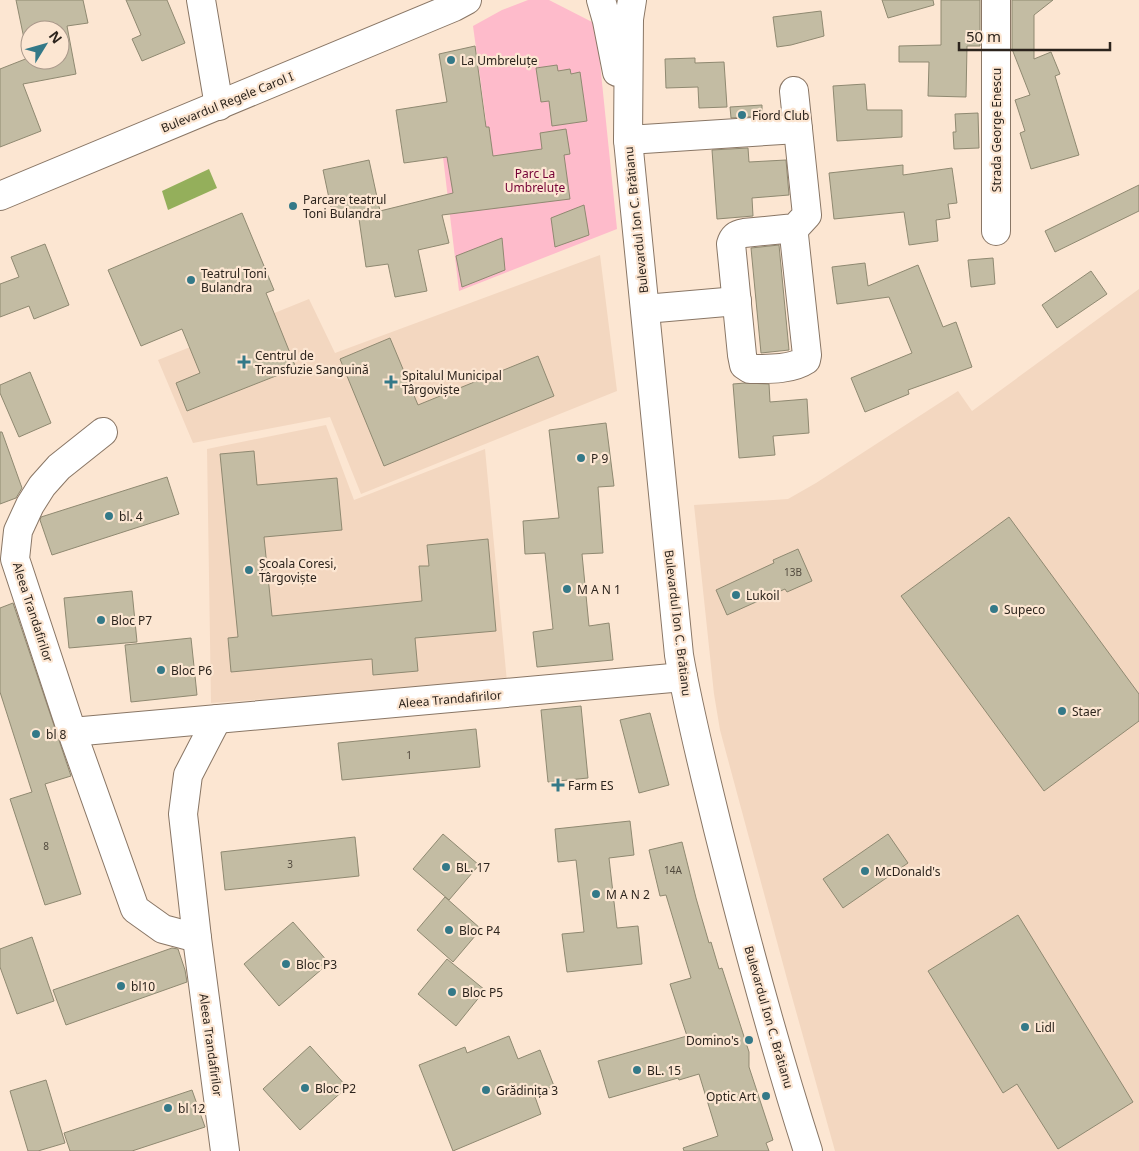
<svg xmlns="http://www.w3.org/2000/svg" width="1139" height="1151" font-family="'Noto Sans',sans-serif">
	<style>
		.built { fill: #f3d7c0 }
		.green { fill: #febbcb }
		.water { fill: #94af5b }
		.building { fill: #c3bca3; stroke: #8f8971; fill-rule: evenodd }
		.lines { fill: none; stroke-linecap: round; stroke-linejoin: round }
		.minor-casing { stroke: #897665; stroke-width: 30 }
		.major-casing { stroke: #897665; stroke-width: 30 }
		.minor { stroke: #fff; stroke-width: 28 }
		.major { stroke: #fff; stroke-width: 28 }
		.poi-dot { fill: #347988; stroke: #fce6d2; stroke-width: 2 }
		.labels { text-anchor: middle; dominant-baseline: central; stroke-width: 4.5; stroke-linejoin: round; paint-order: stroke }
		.number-label { font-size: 10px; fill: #524a3e }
		.poi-label { font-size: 12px; fill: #2c241d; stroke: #fce6d2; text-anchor: start }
		.street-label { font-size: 12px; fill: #2c241d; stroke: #fce6d2 }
		.park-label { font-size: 12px; fill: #730035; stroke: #fce6d2 }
	</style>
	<rect width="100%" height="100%" fill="#fce6d2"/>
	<!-- built -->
	<g class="built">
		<path d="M600,255L617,391L361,494L330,417L193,443L158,360L309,299L335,353Z"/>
		<path d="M1139,289V1151H835L787,979L720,730L714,694L694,505L788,499L816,483L958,391L972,411Z"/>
		<path d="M326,425L354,500L485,449L507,682L211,703L207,449Z"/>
	</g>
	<!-- green -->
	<path class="green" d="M528,0H549L596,24L617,229L459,291L440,132L486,121L473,26L502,10Z"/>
	<!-- water -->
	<path class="water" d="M209,169L217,188L168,210L162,191Z"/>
	<!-- building -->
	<g class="building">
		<path d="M16,0H83L88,23L67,26L76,74L23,84L41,131L0,147V69L28,58ZM30,30H60V60H30Z"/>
		<path d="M126,0H167L185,43L142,61L132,39L141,35Z"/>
		<path d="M882,0H933L934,5L888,18Z"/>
		<path d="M941,0H980V46H967L966,97L928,96L929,62H899V46L941,45Z"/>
		<path d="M1012,0H1053L1034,15V59L1051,52L1060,74L1055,76L1079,155L1031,169L1020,133L1025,131L1015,100L1030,95L1012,49Z"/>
		<path d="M821,11L824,36L791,45L777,47L773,17Z"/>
		<path d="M475,46L486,127H489L493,156L542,149L540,133L566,129L570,154L564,155L570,199L442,215L449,243L418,250L427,291L395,297L388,264L366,267L358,212L333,217L323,170L369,160L380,211L453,193L447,157L404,163L396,110L447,102L439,54Z"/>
		<path d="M695,58V63L724,62L727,107L699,108L698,87L666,88L665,59Z"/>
		<path d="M557,65L558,71L570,69L571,74L580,72L587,121L552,126L549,101L541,102L536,68Z"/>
		<path d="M865,84L867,110H902V137L837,141L833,86Z"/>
		<path d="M762,105V116L731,118L730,107Z"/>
		<path d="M978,113L979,148L954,149L953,132H956L955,114Z"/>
		<path d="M748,148L749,162L786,160L789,195L752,198L753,216L717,219L712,150Z"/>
		<path d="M903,165V175L952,168L957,203L948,204L950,218L936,220L938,241L909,245L904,212L834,219L829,173Z"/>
		<path d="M1139,185V211L1055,252L1045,231Z"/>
		<path d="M584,205L589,235L555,247L551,218Z"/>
		<path d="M242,213L274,290L266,293L296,368L187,411L176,383L200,373L182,329L141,346L108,270Z"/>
		<path d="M502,238L505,270L462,287L456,256Z"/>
		<path d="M45,244L69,305L34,319L29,306L0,317V284L19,277L11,257Z"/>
		<path d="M779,245L789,350L761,353L751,248Z"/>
		<path d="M993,258L995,284L971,287L968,260Z"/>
		<path d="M865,263L868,286L918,265L943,327L956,322L972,367L908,390L909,394L865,412L851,378L912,353L889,297L837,304L832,267Z"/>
		<path d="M1091,271L1107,294L1057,328L1042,305Z"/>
		<path d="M390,338L418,405L538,356L554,396L384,466L340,359Z"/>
		<path d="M30,372L51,423L19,437L0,393V385Z"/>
		<path d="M745,383L769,384L770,402L807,399L809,433L773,436L775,455L739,458L733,384Z"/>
		<path d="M606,423L614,486L598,487L603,553L582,554L589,626L609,623L613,660L537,667L533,632L553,629L545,553L525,554L523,521L559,518L549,430Z"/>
		<path d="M0,432H2L22,488L16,498L0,504Z"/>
		<path d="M254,451L257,485L337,478L342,530L264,537L272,616L422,601L419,566H429L427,545L488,539L496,631L415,638L418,671L373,675L372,659L231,672L228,638L238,637L220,454Z"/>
		<path d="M167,477L179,514L52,555L40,520L41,517Z"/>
		<path d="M1009,517L1139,694V721L1044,791L901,596Z"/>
		<path d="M798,549L812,581L787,592L785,589L727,615L716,590L774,563L773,560Z"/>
		<path d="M132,591L137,642L69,648L64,598Z"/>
		<path d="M13,603L71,776L45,784L81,894L45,905L10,799L32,792L0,692V608Z"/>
		<path d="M191,638L197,695L131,702L125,645Z"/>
		<path d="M581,706L588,778L548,782L541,710Z"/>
		<path d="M650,713L669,785L639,793L620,720Z"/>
		<path d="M476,729L480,767L342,780L338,743Z"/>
		<path d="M630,821L634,855L609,858L617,928L638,926L642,964L567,972L562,934L584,932L576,860L558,862L555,829Z"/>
		<path d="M443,834L479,865L449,900L413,869Z"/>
		<path d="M888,834L908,863L843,908L823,879Z"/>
		<path d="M355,837L359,876L225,890L221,852Z"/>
		<path d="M682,842L696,898L709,943L711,942L719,969L722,968L749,1052V1067L773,1140L766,1143L769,1151H684L683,1148L718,1136L699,1074L679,1080L678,1078L609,1098L598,1061L687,1036L670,984L691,978L666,895L660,896L649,850Z"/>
		<path d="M445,897L481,929L453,962L417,930Z"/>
		<path d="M1018,915L1133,1102L1058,1149L1017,1084L1003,1093L928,971Z"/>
		<path d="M293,922L329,963L279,1006L244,964Z"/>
		<path d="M32,937L54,1001L17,1014L0,967V949Z"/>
		<path d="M172,948L178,949L185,970L187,982L66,1025L53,990Z"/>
		<path d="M447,959L485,990L456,1026L418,994Z"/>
		<path d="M509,1036L518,1059L540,1050L554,1086L534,1094L541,1114L453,1151L419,1065L465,1047L467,1053Z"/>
		<path d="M310,1046L347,1087L300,1130L263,1089Z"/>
		<path d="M46,1080L65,1143L38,1151H28L10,1091Z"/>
		<path d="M192,1090L205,1127L132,1151H70L64,1133Z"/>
	</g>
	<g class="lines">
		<!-- minor casing -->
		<g class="minor-casing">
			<g id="minor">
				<path d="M201,0L219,106"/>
				<path d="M794,91L807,215L795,228L794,235L807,355L806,360C791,370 767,369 750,369L744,365L742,355L731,244C733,236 737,234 744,233L795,228"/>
				<path d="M628,140L798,129"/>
				<path d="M996,231V0"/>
				<path d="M645,309L737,301"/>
				<path d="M103,432L59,467L42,486L30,505L18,531L15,559L72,732L135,909L163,929L197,938"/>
				<path d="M217,719L188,775L183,814L197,938L225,1151"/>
				<path d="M72,732L683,677"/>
			</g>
		</g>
		<!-- major casing -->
		<g class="major-casing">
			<g id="major">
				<path d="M601,0L607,21L617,72"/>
				<path d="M632,0L629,19L628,140L679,655C689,713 704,771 718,829C745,937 774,1045 808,1151"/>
				<path d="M0,196L454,7L467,0"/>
			</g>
		</g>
		<!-- minor -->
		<use href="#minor" class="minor"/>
		<!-- major -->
		<use href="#major" class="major"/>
	</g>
	<!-- markers -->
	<g class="poi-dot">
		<circle cx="451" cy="60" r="5"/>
		<circle cx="742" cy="115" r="5"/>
		<circle cx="293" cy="206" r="5"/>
		<circle cx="191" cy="280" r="5"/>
		<path d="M241.5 354.5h5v5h5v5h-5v5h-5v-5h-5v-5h5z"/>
		<path d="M388.5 374.5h5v5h5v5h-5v5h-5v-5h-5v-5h5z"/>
		<circle cx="581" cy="458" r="5"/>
		<circle cx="109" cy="516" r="5"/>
		<circle cx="249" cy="570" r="5"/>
		<circle cx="567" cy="589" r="5"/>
		<circle cx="736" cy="595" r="5"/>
		<circle cx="994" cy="609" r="5"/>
		<circle cx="101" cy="620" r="5"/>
		<circle cx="161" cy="670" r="5"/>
		<circle cx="1062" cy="711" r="5"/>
		<circle cx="36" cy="734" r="5"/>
		<path d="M555.5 777.5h5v5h5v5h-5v5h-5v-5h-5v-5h5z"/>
		<circle cx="446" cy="867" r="5"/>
		<circle cx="865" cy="871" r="5"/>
		<circle cx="596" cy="894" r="5"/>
		<circle cx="449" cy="930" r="5"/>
		<circle cx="286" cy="964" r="5"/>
		<circle cx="121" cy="986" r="5"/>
		<circle cx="452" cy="992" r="5"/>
		<circle cx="1025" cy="1027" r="5"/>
		<circle cx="749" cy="1040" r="5"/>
		<circle cx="637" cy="1070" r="5"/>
		<circle cx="305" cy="1088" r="5"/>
		<circle cx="486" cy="1090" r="5"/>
		<circle cx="766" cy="1096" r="5"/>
		<circle cx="168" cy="1108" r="5"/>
	</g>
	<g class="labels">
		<!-- number labels -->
		<g class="number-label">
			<text x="793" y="572">13B</text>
			<text x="409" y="755">1</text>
			<text x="46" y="846">8</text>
			<text x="290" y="864">3</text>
			<text x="673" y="870">14A</text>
		</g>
		<!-- poi labels -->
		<g class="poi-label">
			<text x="461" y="60">La Umbreluțe</text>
			<text x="752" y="115">Fiord Club</text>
			<text x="303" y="199">Parcare teatrul<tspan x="303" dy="14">Toni Bulandra</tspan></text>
			<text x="201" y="273">Teatrul Toni<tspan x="201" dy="14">Bulandra</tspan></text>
			<text x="255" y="355">Centrul de<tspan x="255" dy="14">Transfuzie Sanguină</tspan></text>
			<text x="402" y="375">Spitalul Municipal<tspan x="402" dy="14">Târgoviște</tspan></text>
			<text x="591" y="458">P 9</text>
			<text x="119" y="516">bl. 4</text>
			<text x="259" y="563">Școala Coresi,<tspan x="259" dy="14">Târgoviște</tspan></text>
			<text x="577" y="589">M A N 1</text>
			<text x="746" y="595">Lukoil</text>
			<text x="1004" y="609">Supeco</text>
			<text x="111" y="620">Bloc P7</text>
			<text x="171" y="670">Bloc P6</text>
			<text x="1072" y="711">Staer</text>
			<text x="46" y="734">bl 8</text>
			<text x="568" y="785">Farm ES</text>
			<text x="456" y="867">BL. 17</text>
			<text x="875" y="871">McDonald's</text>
			<text x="606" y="894">M A N 2</text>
			<text x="459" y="930">Bloc P4</text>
			<text x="296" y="964">Bloc P3</text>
			<text x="131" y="986">bl10</text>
			<text x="462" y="992">Bloc P5</text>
			<text x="1035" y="1027">Lidl</text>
			<text x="739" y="1040" text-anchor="end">Domino's</text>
			<text x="647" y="1070">BL. 15</text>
			<text x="315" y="1088">Bloc P2</text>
			<text x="496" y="1090">Grădinița 3</text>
			<text x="756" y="1096" text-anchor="end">Optic Art</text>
			<text x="178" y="1108">bl 12</text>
		</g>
		<!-- street labels -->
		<g class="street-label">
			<text transform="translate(227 102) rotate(-22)">Bulevardul Regele Carol I</text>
			<text transform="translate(996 130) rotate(-90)">Strada George Enescu</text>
			<text transform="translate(636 220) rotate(-96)">Bulevardul Ion C. Brătianu</text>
			<text transform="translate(33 612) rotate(72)">Aleea Trandafirilor</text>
			<text transform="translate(678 623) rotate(83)">Bulevardul Ion C. Brătianu</text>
			<text transform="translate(450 699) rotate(-5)">Aleea Trandafirilor</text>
			<text transform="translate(769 1017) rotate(74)">Bulevardul Ion C. Brătianu</text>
			<text transform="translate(211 1045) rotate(82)">Aleea Trandafirilor</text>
		</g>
		<!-- park labels -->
		<g class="park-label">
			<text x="535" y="173">Parc La<tspan x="535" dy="14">Umbreluțe</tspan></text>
		</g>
	</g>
	<!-- north arrow -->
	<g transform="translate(45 45) rotate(53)"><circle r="24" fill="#fce6d2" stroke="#a9988a"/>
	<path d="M0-4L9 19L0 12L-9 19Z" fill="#347988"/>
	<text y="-8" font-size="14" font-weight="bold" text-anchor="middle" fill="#2c241d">N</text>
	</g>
	<!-- scale -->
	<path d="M959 42v8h151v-8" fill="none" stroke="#2c241d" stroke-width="2.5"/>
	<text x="966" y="42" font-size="15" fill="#2c241d" stroke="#fce6d2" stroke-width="4" paint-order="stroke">50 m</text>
</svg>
